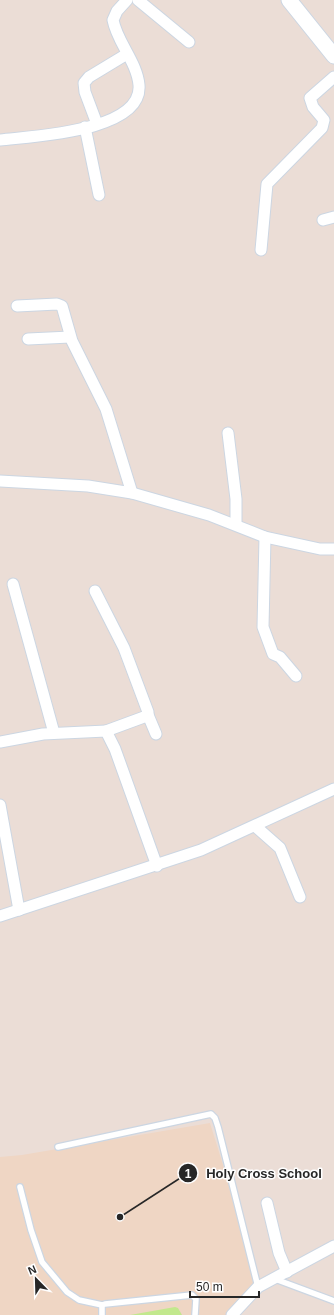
<svg xmlns="http://www.w3.org/2000/svg" width="334" height="1315" font-family="Helvetica,sans-serif">
	<style>
		.education { fill: #efd6c4 }
		.grass { fill: #c2e88d }
		.lines { fill: none; stroke-linecap: round; stroke-linejoin: round }
		.lane-casing { stroke: #ccd6e2; stroke-width: 8 }
		.street-casing { stroke: #ccd6e2; stroke-width: 13 }
		.secondary-casing { stroke: #ccd6e2; stroke-width: 17 }
		.lane { stroke: #fff; stroke-width: 5.5 }
		.street { stroke: #fff; stroke-width: 11 }
		.secondary { stroke: #fff; stroke-width: 15 }
		.leader { fill: none; stroke: #272727; stroke-width: 1.5 }
		.callout-dot { fill: #272727; stroke: #fff; stroke-width: 1.5 }
		.mark-label { font-size: 12px; text-anchor: middle; font-weight: bold; fill: #fff }
		.callout-label { font-size: 13px; text-anchor: middle; font-weight: bold; fill: #272727; stroke: #fff; stroke-width: 3; stroke-linejoin: round; paint-order: stroke }
	</style>
	<rect width="100%" height="100%" fill="#ebddd6"/>
	<!-- education -->
	<path class="education" d="M210,1123L258,1278L230,1315H0V1157L22,1155Z"/>
	<!-- grass -->
	<path class="grass" d="M175,1307L178,1308L182,1315H130Z"/>
	<g class="lines">
		<!-- lane casing -->
		<g class="lane-casing">
			<g id="lane">
				<path d="M58,1147L211,1114L215,1118L218,1127L258,1287"/>
				<path d="M20,1187L31,1230L42,1262L67,1292L79,1300L102,1305"/>
				<path d="M275,1279L334,1301"/>
				<path d="M102,1315V1305L105,1304L192,1295L196,1299L195,1315"/>
			</g>
		</g>
		<!-- street casing -->
		<g class="street-casing">
			<g id="street">
				<path d="M138,0L189,42"/>
				<path d="M97,124L85,92L84,83L89,77L127,54"/>
				<path d="M85,127L99,195"/>
				<path d="M0,140C32,136 143,132 139,85C137,62 117,42 113,20L117,11L127,0"/>
				<path d="M323,220L334,217"/>
				<path d="M261,250L267,184L322,128L324,120L313,107L310,98L334,77"/>
				<path d="M17,306L57,304L62,306L72,341L106,409L132,493"/>
				<path d="M28,339L70,337"/>
				<path d="M228,433L236,499V524"/>
				<path d="M0,481L88,486L132,493L209,515L265,537L320,549H334"/>
				<path d="M265,537L263,627L273,654L280,657L296,676"/>
				<path d="M13,584L54,733"/>
				<path d="M95,591L124,648L148,712V715L144,717L106,731"/>
				<path d="M148,715L156,734"/>
				<path d="M0,742L43,734L106,731L115,749L157,866"/>
				<path d="M0,805L19,910"/>
				<path d="M255,826L280,848L300,897"/>
				<path d="M0,916L201,850L334,789"/>
				<path d="M267,1203L279,1253L287,1272"/>
				<path d="M232,1315L258,1287L334,1246"/>
			</g>
		</g>
		<!-- secondary casing -->
		<g class="secondary-casing">
			<path id="secondary" d="M289,0L334,56"/>
		</g>
		<!-- lane -->
		<use href="#lane" class="lane"/>
		<!-- street -->
		<use href="#street" class="street"/>
		<!-- secondary -->
		<use href="#secondary" class="secondary"/>
	</g>
	<!-- callouts -->
	<path class="leader" d="M120 1217L188 1173"/>
	<g class="callout-dot">
		<circle cx="120" cy="1217" r="4"/>
		<circle cx="188" cy="1173" r="10"/>
	</g>
	<g class="mark-label">
		<text x="188" y="1178">1</text>
	</g>
	<g class="callout-label">
		<text x="264" y="1178">Holy Cross School</text>
	</g>
	<!-- north arrow -->
	<g transform="translate(36 1279) rotate(337)" stroke="#ffffff" stroke-width="3" paint-order="stroke">
	<path d="M0-3L7 15L0 10L-7 15Z" fill="#272727"/>
	<text y="-6" font-size="11" font-weight="bold" text-anchor="middle" fill="#272727">N</text>
	</g>
	<!-- scale -->
	<path d="M190 1291v6h69v-6" fill="none" stroke="#272727" stroke-width="2"/>
	<text x="196" y="1291" font-size="12" fill="#272727" stroke="#ffffff" stroke-width="3" paint-order="stroke">50 m</text>
</svg>
